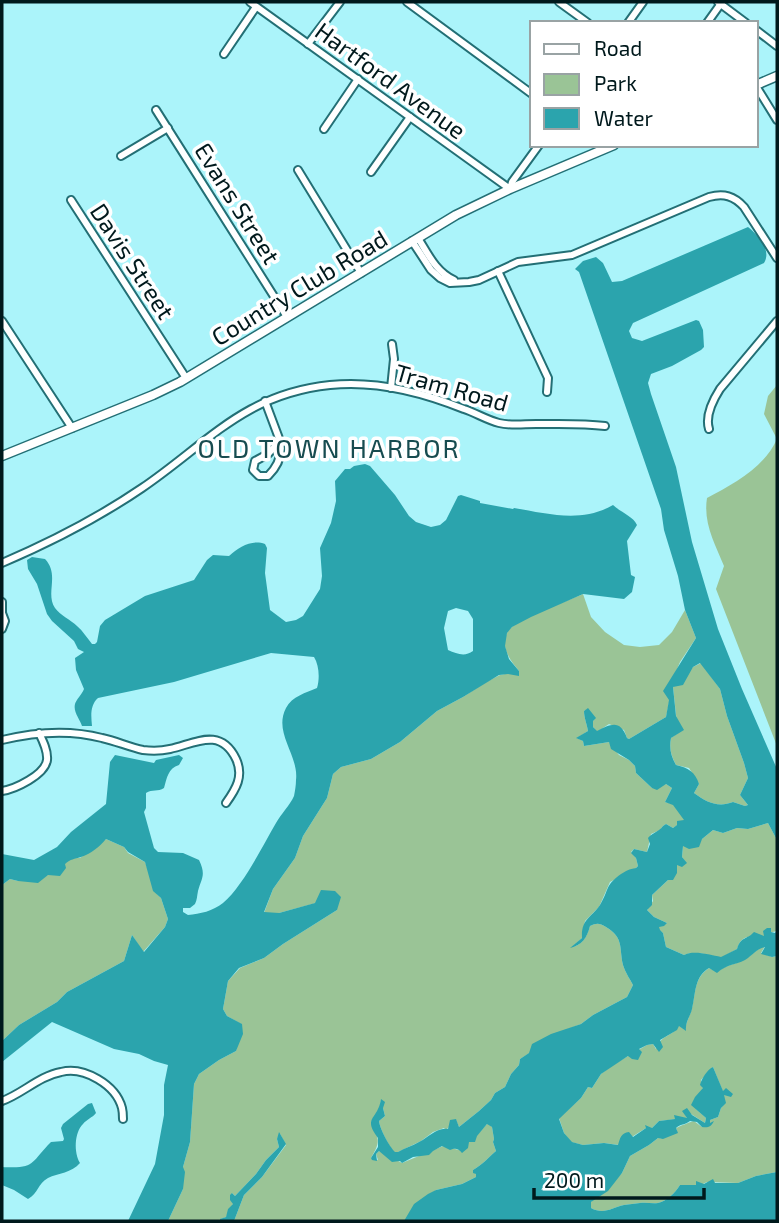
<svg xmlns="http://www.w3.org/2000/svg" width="779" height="1223" font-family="'Exo 2',sans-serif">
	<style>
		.green { fill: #9ac496 }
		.water { fill: #2ba4ad; fill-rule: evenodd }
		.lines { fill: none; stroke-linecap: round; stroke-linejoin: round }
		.minor-casing { stroke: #236f75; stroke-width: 10 }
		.tertiary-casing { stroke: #236f75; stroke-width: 11 }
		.minor { stroke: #fff; stroke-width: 6 }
		.tertiary { stroke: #fff; stroke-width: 8 }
		.labels { text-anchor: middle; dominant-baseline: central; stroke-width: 7; stroke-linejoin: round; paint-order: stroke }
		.street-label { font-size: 24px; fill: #00191c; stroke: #fff }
		.neighbourhood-label { font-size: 26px; letter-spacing: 2px; fill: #174c50; stroke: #fff }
	</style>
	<rect width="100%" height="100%" fill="#abf4fa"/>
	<!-- green -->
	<g class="green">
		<path d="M777,385V746L716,589L724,566C715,544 703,523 707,498C733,484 764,468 777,439L764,414L768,396Z"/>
		<path d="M583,594L591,617L605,632L624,645L640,647L659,645L672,632L685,610L696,638L680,662L675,674L666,717L629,739L627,738L624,730L609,724L597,732L593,727V721L595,718L588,709L584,711C584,718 587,724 588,731L577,738L583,741L584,746L609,742L619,755L629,760L635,766L636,773L652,788L666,784L672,788L665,802L673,804L685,820L673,828L666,824L663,826L660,830L651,834L647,852L634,849L631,852L636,858L638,866L636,868L610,882L599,907L585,921L582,938L572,947C583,945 587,936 590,926C597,923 599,923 606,927C624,938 619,947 623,965C625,972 630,979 633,985L627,997L593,1015L581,1024L568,1029L520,1059L519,1065L511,1074L505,1087L495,1093L491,1100L479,1111L459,1127L456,1120L446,1130L444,1128L433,1132L421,1141L398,1152H394C389,1146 380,1129 379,1121L385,1116L381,1100L380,1108L371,1122C379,1139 381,1141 371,1158L378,1160L376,1154L379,1151L402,1163L443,1146L459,1150L476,1136L488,1123L492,1127L494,1139L493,1142L496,1151C488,1158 483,1164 473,1170L476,1174V1177L462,1184L436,1190L404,1221H234L244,1195L262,1177L286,1145L280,1134L277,1139L279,1147L266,1160L256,1174L235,1196L232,1193L233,1204L226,1217L221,1219L220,1221H168L183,1189V1167L190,1142L194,1084L199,1074L219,1060L236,1051L241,1024L227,1016L223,1009L228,981L240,968L264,958L283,944L337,910L316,903L279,913H264L273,889L295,858L303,836L327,798L333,774L341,767L371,759L400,742L437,711L463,697L486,682L500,675L519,671C510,660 499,646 508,631C516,619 568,601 583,594Z"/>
		<path d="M701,663L720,689L727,716L744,763L748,778L740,795L748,805L745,806L733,802C718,808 706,802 694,793L699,784L689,768L676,765C671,755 669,749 671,738L678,733L673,687L693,667Z"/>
		<path d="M768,823L777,840V931L764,934L765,936C752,936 741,934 737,949L721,958C710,955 694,950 684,955L666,947L663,933L659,930L658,926L667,923L654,917L647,910L653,901L652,895L668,880L677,865L686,863L682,857L683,846L702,839L713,830L723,833L737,828L748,829Z"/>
		<path d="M106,839L124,847L128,853L145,862L157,894L161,898L168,919L165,927L143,952L132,935L124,961L67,992L57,1002L19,1025L2,1041V885L10,879L18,881L48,875L71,858H80Z"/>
		<path d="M765,946L761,953L772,957L777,956V1172L756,1176L738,1183L707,1182C700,1187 688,1186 680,1185C675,1193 667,1201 658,1203C652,1204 646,1202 640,1203C635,1204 629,1204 624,1205C611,1208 604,1215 591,1208V1202L622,1173L630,1156L649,1145L658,1138C666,1139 670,1135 677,1131L676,1128C678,1127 692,1121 694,1121L702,1127L710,1123V1120L718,1117L721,1108L725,1103L723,1092L713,1067L701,1080L703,1088L696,1109L706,1118L705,1123L691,1114H685L687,1118L659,1121L652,1128H646L619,1145L604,1143L583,1145L571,1142L564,1133L559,1118L581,1098L588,1087L592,1088L601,1074L611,1066L647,1045L653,1044L656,1049C662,1033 672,1038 679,1025L685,1030C686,1022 690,1016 692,1008C696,992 694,978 709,968L717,972C727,964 735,965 745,959C753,955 756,949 765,946Z"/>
	</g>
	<!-- water -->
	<g class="water">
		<path d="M748,227C758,235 772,250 764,263L633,323L629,331L632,338L642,341L696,320L699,321L703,330L704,347L701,350L672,366L651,374L648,383L651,394L676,467L692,542L718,629L742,689L777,769V840L768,823L748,829L737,828L723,833L713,830L702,839L699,847L689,849L683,846L682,857L687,863L682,867L677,865V873L673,880H668L652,895V905L647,910L654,917L667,923L664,926L659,927L660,930L663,933L666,947L684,955C694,950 710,955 721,957L737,949C741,936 747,940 754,932L764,936L763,931L767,928H771V932L775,933L777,931V956L772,957L761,954L765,947C756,949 753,955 745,960C735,965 727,964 717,973L709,968C694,977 696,993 692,1009C690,1017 685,1022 686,1031L679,1026L677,1030L660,1040L663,1047L659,1052L653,1044L647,1045L639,1049L642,1052L638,1060L632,1059L628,1056L601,1074L592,1088L588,1087L581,1098L559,1119L564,1133L572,1142L583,1145L604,1143L618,1145C620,1138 621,1133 629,1132L633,1137L646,1128L645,1125L652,1128L659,1121L675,1119L674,1115L687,1118L682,1111L687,1108L692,1115L705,1123L706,1118L691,1105L695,1097L703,1088L700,1085C702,1078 707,1070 713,1067L723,1091L726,1088L733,1094L731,1097L724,1095L726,1103L721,1108L718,1117L710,1120V1123L714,1121C711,1127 708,1128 702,1127L697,1122L690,1121C685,1125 680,1124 676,1128L678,1133L663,1139L658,1138L649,1145L630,1156L622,1173L608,1191L591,1202V1208C604,1215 611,1208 624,1205C629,1204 635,1204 640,1203C646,1202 652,1204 658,1203C667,1201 675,1193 680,1185H696V1181L704,1184L713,1179L715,1183H738L756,1176L777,1172V1221H404L414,1204L428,1194L436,1190L462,1184L476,1177V1174L473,1173V1170C483,1164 488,1158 496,1151L493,1142L494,1139L492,1127L487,1124L477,1136L475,1142H469L468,1148L462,1153C458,1148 455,1148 450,1150L442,1146L433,1151L429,1155L413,1157L402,1163L400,1161L392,1162L379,1151L376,1154L377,1161L372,1160L371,1158L378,1147V1138C362,1117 378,1120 381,1099L385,1102L383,1108L385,1116L379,1121C380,1129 389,1146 395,1152H398C405,1148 412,1146 419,1142C429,1137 437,1127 448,1129L450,1120L456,1119L459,1127L479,1111L491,1100L495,1093L505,1087L511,1074L519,1065L520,1059L529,1053L532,1044L551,1034L581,1024L593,1015L627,997L633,985C630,979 625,972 623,965C619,947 624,938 606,927C599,923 597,923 590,926C587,938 582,945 570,948L582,938C581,919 591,918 600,905C609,890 605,885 621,874C626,871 629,869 636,868L638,866L636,858L631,853L634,849L647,852L650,844L648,838C653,832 659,832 663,826L666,824L673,828L677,825V821L684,820L673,805L665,802L672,788L666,784L657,790L652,788L636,773L635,766L629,760L611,749L609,742L584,746L583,741L576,738L588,731C587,724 584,718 584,711L588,708L596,718L593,721V727L597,731C611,724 620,719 627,738L629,739L666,717L669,700L663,691L696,638L685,610L678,576L664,530L661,509L579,272L575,269L583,261L596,257L603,263L612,282L622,281ZM700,663L720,689L727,716L744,763L748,778L740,795L748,805L745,806L733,802C718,808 706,802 694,793L699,784C695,772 689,768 676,765C671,756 669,749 671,738L684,730L676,716L673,687L683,685L693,667Z"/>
		<path d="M365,464L370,466L395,495L409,516L416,522L431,527L440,525L446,520L458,496L461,495L480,501V503L513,509L514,508C549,514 582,523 613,505C620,512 633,516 637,525L627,541L631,575L635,577L632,592L624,599L583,594L531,617L512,627L507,633L505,646L509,659L519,671V676L508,674L499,675L463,697L437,711L400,742L371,759L341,767L333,774L327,798L303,836L295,858L273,889L264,912L279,913L315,903L321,890L335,891L341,897L337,910L283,944L264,958L239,968L228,981L223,1009L227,1016L242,1024L243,1034L236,1051L219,1060L199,1074L194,1084L190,1142L183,1167L185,1172L183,1189L168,1221H128L155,1164L164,1115V1085L168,1065L154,1061L139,1054L114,1049L52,1022L2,1062V1041L19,1025L57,1002L67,992L124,961L132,935L144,952L165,927L168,919L161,898L153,891L145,862L128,852L124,847L106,839C99,847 92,853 81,857C74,859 71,859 65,864L66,868L60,876L48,875L38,883L18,881L10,879L2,885V854L34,860L57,847L71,832L106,804L110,762L115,755L154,763L156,760L179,755L183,758L179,765C168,768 167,778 164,788C158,792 152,789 146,793V808L144,812L154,848L158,852L183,853L199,860C206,875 202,877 198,891C197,896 197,900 195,904L190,908H183V912L188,915C200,914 213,911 223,903C243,886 262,847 276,823C281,814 290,805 294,796C295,791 296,785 296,780C299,755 273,733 286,708C292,696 306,693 317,688C320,678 319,665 314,657L271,653L174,682L98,698C90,705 91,716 92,726H82C80,719 73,712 75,704C76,700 82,694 84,689L76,670L75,658L84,652L78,649L74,641L52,621L47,614L37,584L28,569L27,560L32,557L45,559C60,575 45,593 55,608C60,615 71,620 77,626C83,631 87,638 92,644H95L97,642L100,626L105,620L145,596L194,580L207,560L213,555L229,556C239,547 252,539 265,544L267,548L265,573L270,610L286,622L296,620L303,616L320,589L322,576L320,548L331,523L336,501L335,481L345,469H350L354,466ZM456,608L468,611L473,619V651C465,657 457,654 448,650L444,628L448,611Z"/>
		<path d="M92,1103L96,1113C92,1118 87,1119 83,1124C74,1133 74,1153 80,1163C72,1173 58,1173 48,1178C38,1183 38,1194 28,1199L14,1190L2,1185V1167C36,1169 30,1163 51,1142L63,1141L64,1139L61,1128L63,1124L88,1104Z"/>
		<path d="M279,1132L286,1144L262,1177L244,1195L234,1221H220V1219L226,1217L228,1209L233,1204L230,1200V1195L232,1193L235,1196L256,1174L266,1160L279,1147L277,1139Z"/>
	</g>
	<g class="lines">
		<!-- minor casing -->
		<g class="minor-casing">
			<g id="minor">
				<path d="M250,2L510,189L512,182L539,145"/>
				<path d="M407,2L532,94"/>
				<path d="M559,2L588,23"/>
				<path d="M718,2L746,23"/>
				<path d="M628,23L643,2"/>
				<path d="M707,23L722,2"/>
				<path d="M756,30L777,46"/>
				<path d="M308,44L340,2"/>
				<path d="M224,54L256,7"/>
				<path d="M756,86L777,120"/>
				<path d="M156,110L287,317"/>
				<path d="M324,129L358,79"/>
				<path d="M121,156L168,128"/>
				<path d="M298,170L361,273"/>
				<path d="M371,172L410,117"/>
				<path d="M71,200L186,378"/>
				<path d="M418,238C428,254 436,272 454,280"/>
				<path d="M412,241L431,270L440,278L450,283L469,282L479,280L518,262L572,255L709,197C724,193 734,196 744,207L777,258"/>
				<path d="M498,271L548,378L547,392"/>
				<path d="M2,321L72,428"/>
				<path d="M391,388L394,359L392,344"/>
				<path d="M265,401L280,441"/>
				<path d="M709,429C705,416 713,400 720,389L777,321"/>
				<path d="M280,441C283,455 278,466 268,476H259L253,470L255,461L268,454Z"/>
				<path d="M2,563C51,542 98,518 142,488C208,443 244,394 330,385C376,380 422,392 464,409C476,413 487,420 499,423C511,426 524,424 536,424C559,424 582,423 605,426"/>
				<path d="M2,602V613L5,621L2,629"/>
				<path d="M2,740C35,732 68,729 102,738C116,741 129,747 143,750C152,751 161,751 170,749C194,744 220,726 236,759C244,776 236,789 226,803"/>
				<path d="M2,791C15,789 45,775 47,760C48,751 43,741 39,733"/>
				<path d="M2,1101C22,1094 39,1076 61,1072C84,1066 116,1085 122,1108C123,1112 123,1116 123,1119"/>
			</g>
		</g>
		<!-- tertiary casing -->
		<g class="tertiary-casing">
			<g id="tertiary">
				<path d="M756,85L777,76"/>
				<path d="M2,456L153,395L180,382L456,215L510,189L614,145"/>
			</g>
		</g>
		<!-- minor -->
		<use href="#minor" class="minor"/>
		<!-- tertiary -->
		<use href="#tertiary" class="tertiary"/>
	</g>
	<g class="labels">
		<!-- street labels -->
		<g class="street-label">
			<text transform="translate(391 80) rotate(36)">Hartford Avenue</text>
			<text transform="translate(238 203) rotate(58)">Evans Street</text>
			<text transform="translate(133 261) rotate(57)">Davis Street</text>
			<text transform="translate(299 287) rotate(-31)">Country Club Road</text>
			<text transform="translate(452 387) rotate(16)">Tram Road</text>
		</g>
		<!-- neighbourhood labels -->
		<g class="neighbourhood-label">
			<text x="329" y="447">OLD TOWN HARBOR</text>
		</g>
	</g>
	<!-- border -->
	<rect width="779" height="1223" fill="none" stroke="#00191c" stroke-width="7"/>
	<!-- legend -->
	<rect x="530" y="21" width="228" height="126" fill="#ffffff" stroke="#99a3a4" stroke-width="2"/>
	<rect x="544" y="44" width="35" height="10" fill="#ffffff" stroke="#99a3a4" stroke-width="2"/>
	<text x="594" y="56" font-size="21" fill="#00191c">Road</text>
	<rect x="544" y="74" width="35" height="21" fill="#9ac496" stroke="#99a3a4" stroke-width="2"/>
	<text x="594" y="91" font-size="21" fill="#00191c">Park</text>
	<rect x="544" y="108" width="35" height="21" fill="#2ba4ad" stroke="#99a3a4" stroke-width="2"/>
	<text x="594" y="126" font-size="21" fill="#00191c">Water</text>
	<!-- scale -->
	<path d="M534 1188v10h170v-10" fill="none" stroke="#00191c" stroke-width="3.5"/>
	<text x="544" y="1188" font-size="21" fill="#00191c" stroke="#ffffff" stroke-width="5" paint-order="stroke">200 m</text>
</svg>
